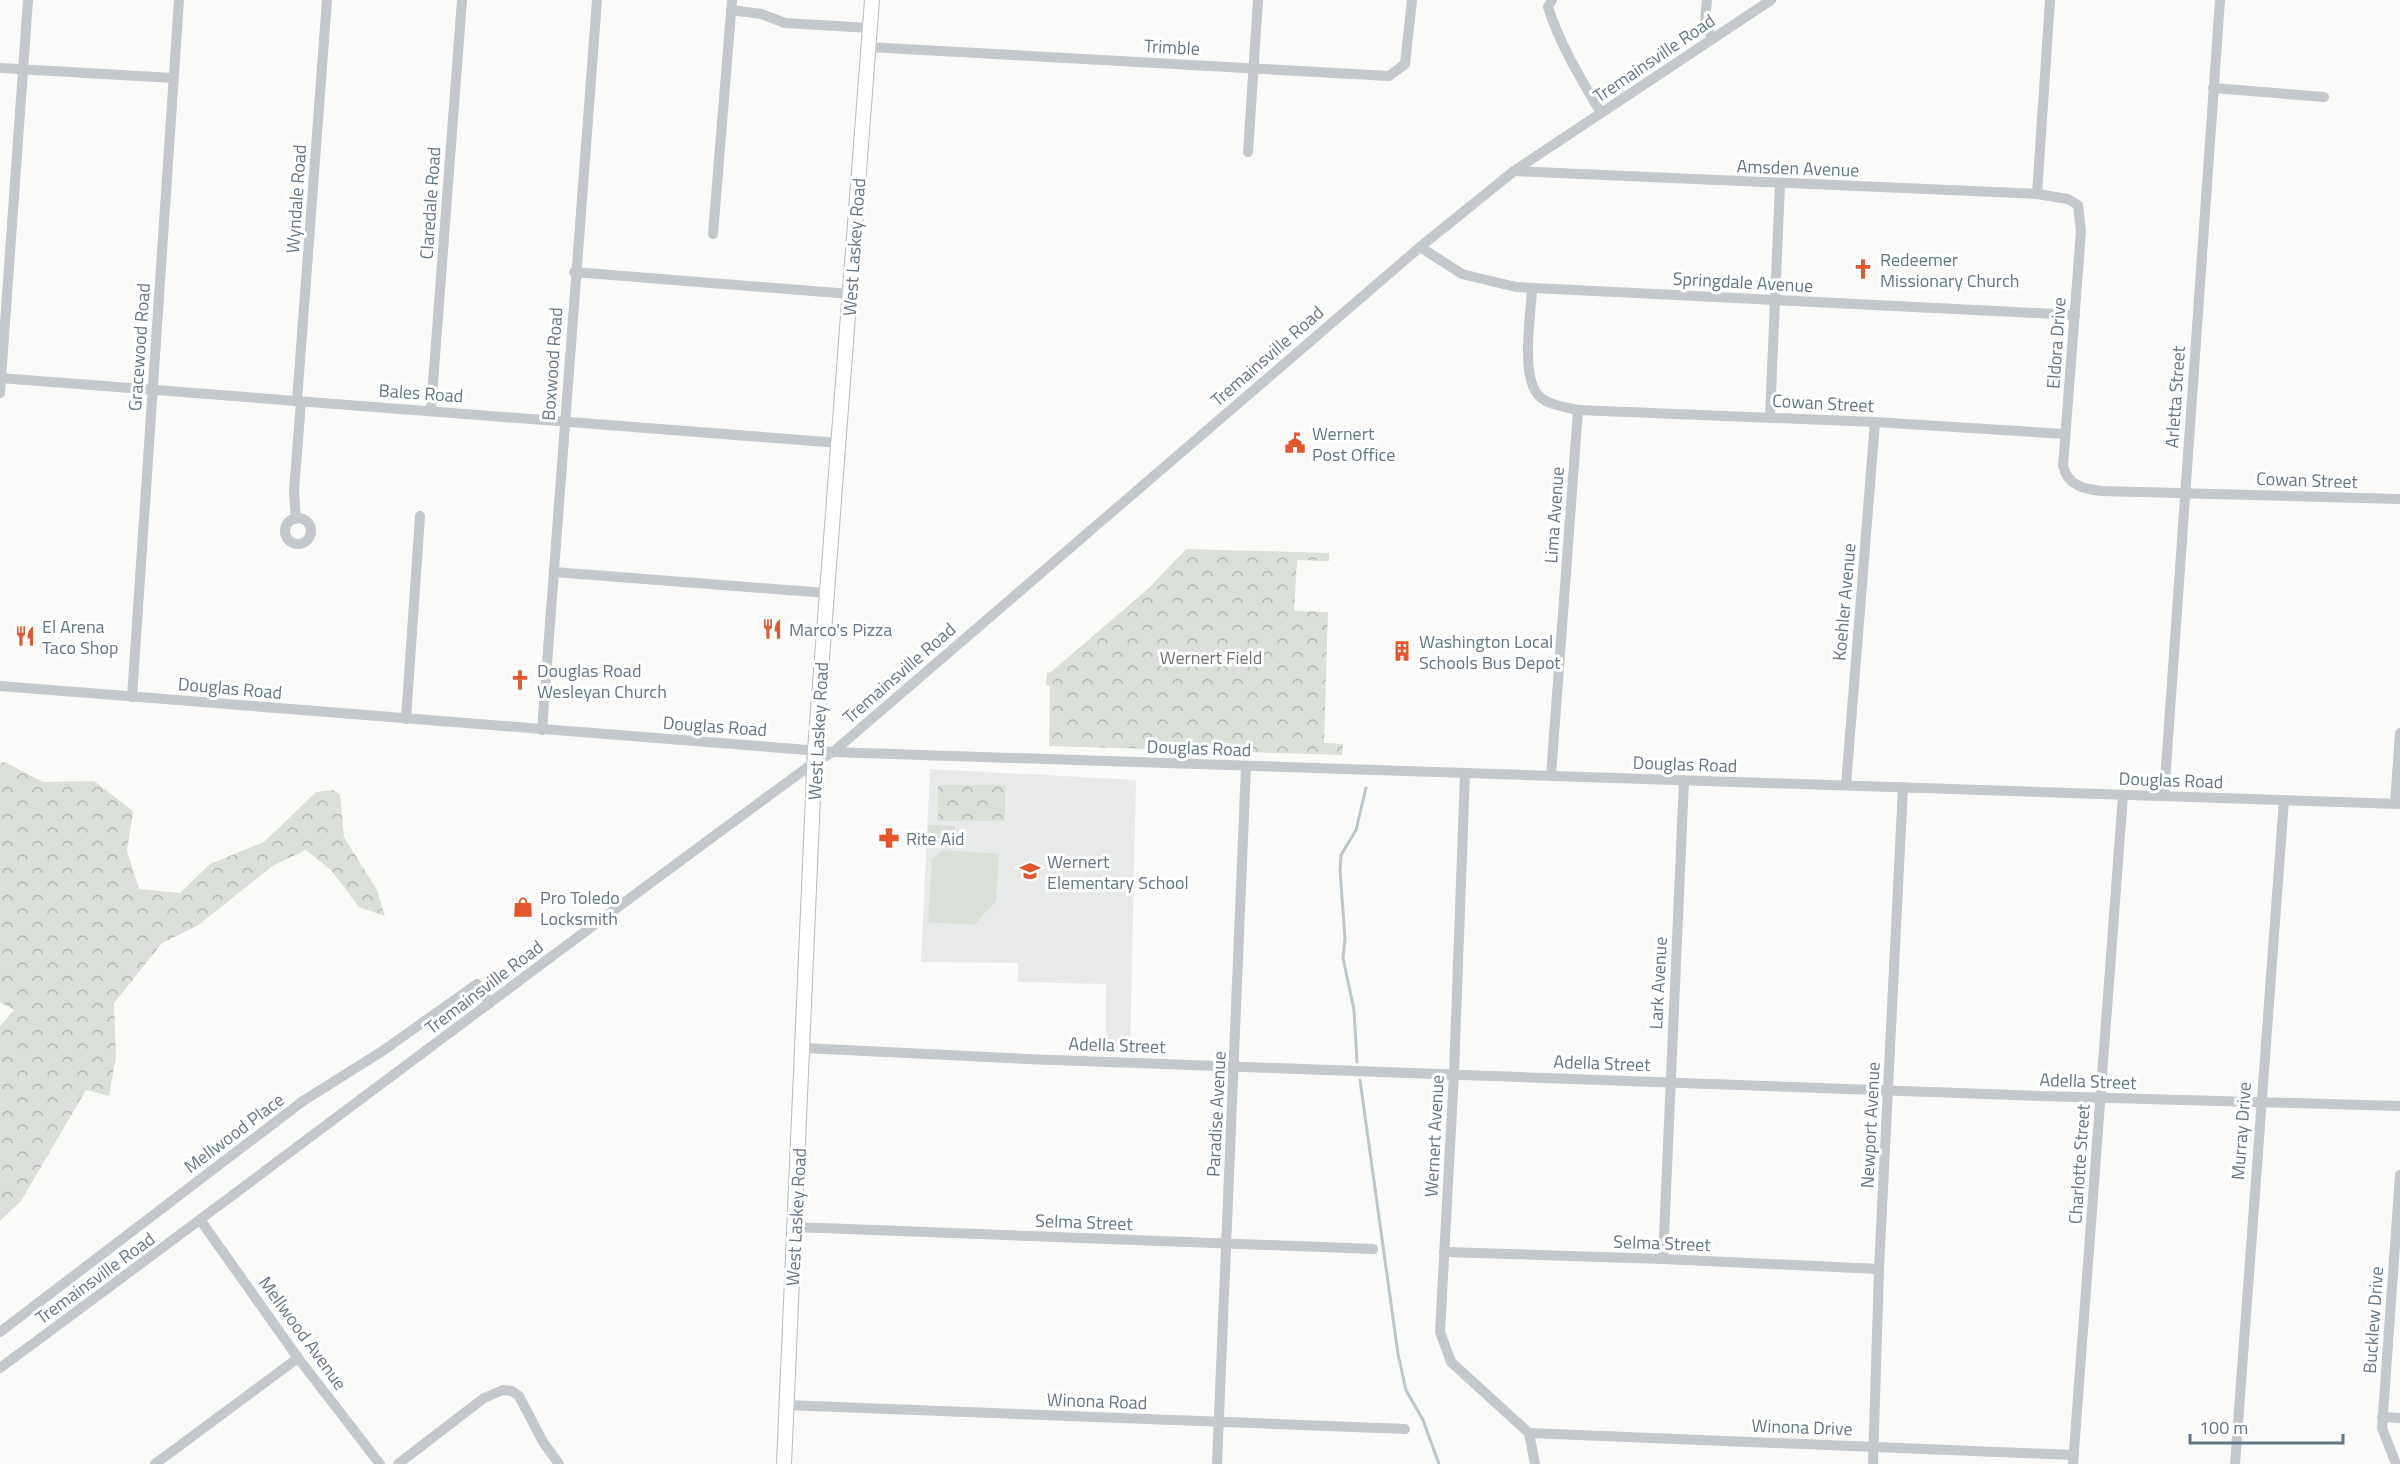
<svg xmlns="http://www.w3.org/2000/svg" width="2400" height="1464" font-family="'Titillium Web',sans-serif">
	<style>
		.built { fill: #e8e9e9 }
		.grass { fill: #dadfd7 }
		.forest { fill: url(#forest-crowns) }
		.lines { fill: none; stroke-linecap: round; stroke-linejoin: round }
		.stream { stroke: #bbc7cb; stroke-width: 3 }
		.major-casing { stroke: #b5babe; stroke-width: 16 }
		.minor { stroke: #c3c8cc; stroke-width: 10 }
		.major { stroke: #fff; stroke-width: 14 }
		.labels { text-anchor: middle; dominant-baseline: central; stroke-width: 6; stroke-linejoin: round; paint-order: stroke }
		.street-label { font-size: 18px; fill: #657683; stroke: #fff }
		.poi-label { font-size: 18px; fill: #657683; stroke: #fff; text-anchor: start }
		.park-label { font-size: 18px; fill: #687a64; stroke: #fff }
	</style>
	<defs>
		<pattern id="forest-crowns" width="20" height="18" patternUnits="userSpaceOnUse" patternTransform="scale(1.5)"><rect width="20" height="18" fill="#dadfd7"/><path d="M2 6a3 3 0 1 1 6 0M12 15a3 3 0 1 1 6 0" fill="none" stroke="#b4b9b4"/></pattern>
	</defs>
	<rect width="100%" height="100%" fill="#fafaf8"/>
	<!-- built -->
	<path class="built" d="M930,769L1136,780L1130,1055L1105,1054L1106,984L1018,982V963L921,962Z"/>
	<!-- grass -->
	<g class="grass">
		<path d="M928,825L955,826V844L928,843Z"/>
		<path d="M944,850L999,854L996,901L974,925L928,922L932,859Z"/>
	</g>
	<!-- forest -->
	<g class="forest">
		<path d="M1186,549L1329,553V561L1297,560L1294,611L1328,612L1324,743L1343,744L1342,755L1049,746L1050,686L1046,685L1047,673L1051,672L1149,588Z"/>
		<path d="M5,762L43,782L94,781L133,811L127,851L139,889L180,893L210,864L264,842L316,792L333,790L340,794L344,837L377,890L385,916L359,907L331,870L306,850L274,865L197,926L162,943L114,1003L116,1057L109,1096L86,1090L21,1201L0,1221V1026L14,1010L0,1002V763Z"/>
		<rect x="938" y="785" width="67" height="36"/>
	</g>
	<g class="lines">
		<!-- stream -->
		<g class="stream">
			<path d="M1357,1062L1354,1010L1343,958L1345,939L1340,870L1341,855L1356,830L1366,788"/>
			<path d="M1360,1080L1398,1354L1406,1390L1423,1420L1439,1464"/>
		</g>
		<!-- major casing -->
		<g class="major-casing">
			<path id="major" d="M784,1464L815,750L872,0"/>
		</g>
		<!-- minor -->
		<g class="minor">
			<path d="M1552,0L1548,7C1560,45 1581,79 1601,113"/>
			<path d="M1707,0L1705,20L1712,39"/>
			<path d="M731,10L761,14L785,23L870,28"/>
			<path d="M868,47L1389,76L1405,64L1412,0"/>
			<path d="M0,68L173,78"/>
			<path d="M2213,88L2324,97"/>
			<path d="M1248,152L1258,0"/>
			<path d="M1514,171L2037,194L2068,199L2078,205L2081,231L2063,466C2068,486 2084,489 2102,491L2400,499"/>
			<path d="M2037,194L2050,0"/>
			<path d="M713,234L732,0"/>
			<path d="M1420,247L1462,274L1516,287L2075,315"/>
			<path d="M574,272L850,294"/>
			<path d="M1532,289C1531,314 1520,377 1539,396C1548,405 1565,407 1578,410L1551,776"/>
			<path d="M0,378L840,443"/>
			<path d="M0,393L28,0"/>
			<path d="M297,401L327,0"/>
			<path d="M431,409L462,0"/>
			<path d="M1578,410L1875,422L2065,434"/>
			<path d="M1770,417L1780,184"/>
			<circle cx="298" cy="531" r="13"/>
			<path d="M296,519L294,491L301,402"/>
			<path d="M554,572L826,593"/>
			<path d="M0,686L833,752L2400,804"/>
			<path d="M132,697L179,0"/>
			<path d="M406,719L420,516"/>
			<path d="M542,730L597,0"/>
			<path d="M1465,773L1454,1073L1440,1332L1451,1362L1529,1433L1535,1464"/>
			<path d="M1846,785L1875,422"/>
			<path d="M2164,796L2220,0"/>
			<path d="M2395,803L2400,733"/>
			<path d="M804,1048L1027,1059L2040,1096L2400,1106"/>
			<path d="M201,1221L298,1358L380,1464"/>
			<path d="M795,1227L1373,1249"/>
			<path d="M1444,1252L1663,1259L1879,1269"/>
			<path d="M1663,1259L1684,780"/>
			<path d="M0,1332L303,1101L384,1050L477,984L490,1003"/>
			<path d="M0,1368C273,1167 542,961 815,762L833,752L1420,247L1514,171L1771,0"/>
			<path d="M786,1405L1405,1429"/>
			<path d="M2382,1417L2400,1418"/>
			<path d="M1529,1433L2074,1455"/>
			<path d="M155,1464L298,1358"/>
			<path d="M398,1464L484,1398L503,1390L512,1391L519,1396L543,1442L559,1464"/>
			<path d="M1217,1464L1246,766"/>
			<path d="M1873,1464L1879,1269L1903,787"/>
			<path d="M2073,1464L2123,795"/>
			<path d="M2235,1464L2284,800"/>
			<path d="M2396,1464L2382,1428L2400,1175"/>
		</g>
		<!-- major -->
		<use href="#major" class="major"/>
	</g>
	<!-- icons -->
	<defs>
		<g id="church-bare" transform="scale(1.62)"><path d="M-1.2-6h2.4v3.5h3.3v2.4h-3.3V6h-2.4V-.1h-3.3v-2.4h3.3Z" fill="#e4572e" stroke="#fff" stroke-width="2.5" paint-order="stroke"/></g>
		<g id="civic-bare" transform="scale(1.62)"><path d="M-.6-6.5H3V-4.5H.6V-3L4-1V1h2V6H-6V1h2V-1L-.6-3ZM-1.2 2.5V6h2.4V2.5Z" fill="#e4572e" stroke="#fff" stroke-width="2.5" paint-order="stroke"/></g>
		<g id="restaurant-bare" transform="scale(1.62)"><path d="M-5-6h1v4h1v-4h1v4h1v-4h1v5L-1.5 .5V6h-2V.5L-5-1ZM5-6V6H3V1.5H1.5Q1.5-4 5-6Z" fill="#e4572e" stroke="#fff" stroke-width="2.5" paint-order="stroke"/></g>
		<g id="building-bare" transform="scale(1.62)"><path d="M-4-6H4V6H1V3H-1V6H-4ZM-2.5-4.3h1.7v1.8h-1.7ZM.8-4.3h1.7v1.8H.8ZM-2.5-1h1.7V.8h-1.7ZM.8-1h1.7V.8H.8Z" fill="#e4572e" stroke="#fff" stroke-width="2.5" paint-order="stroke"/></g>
		<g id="pharmacy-bare" transform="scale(1.62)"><path d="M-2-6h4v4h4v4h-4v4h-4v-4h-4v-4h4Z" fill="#e4572e" stroke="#fff" stroke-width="2.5" paint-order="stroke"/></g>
		<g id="school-bare" transform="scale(1.62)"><path d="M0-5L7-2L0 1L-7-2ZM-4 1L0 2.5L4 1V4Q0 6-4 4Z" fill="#e4572e" stroke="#fff" stroke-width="2.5" paint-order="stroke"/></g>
		<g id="shop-bare" transform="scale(1.62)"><path d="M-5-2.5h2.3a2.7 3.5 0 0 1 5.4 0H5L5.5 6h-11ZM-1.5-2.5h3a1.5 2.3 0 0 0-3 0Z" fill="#e4572e" stroke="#fff" stroke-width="2.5" paint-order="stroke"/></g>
	</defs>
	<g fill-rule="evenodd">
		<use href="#church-bare" x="1863" y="269"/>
		<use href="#civic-bare" x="1295" y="443"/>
		<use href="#restaurant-bare" x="772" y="629"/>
		<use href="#restaurant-bare" x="25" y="636"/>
		<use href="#building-bare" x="1402" y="651"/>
		<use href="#church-bare" x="520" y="680"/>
		<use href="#pharmacy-bare" x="889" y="838"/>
		<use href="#school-bare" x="1030" y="871"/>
		<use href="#shop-bare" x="523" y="907"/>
	</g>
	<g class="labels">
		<!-- street labels -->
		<g class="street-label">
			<text transform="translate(1172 47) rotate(3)">Trimble</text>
			<text transform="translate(1654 58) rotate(-34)">Tremainsville Road</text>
			<text transform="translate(1798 168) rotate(2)">Amsden Avenue</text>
			<text transform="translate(296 199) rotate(-86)">Wyndale Road</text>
			<text transform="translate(430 203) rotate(-86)">Claredale Road</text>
			<text transform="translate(854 247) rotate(-86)">West Laskey Road</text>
			<text transform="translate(1743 282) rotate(3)">Springdale Avenue</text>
			<text transform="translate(2056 343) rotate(-86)">Eldora Drive</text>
			<text transform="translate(139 347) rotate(-86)">Gracewood Road</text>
			<text transform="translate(1267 356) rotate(-41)">Tremainsville Road</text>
			<text transform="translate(552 364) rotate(-86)">Boxwood Road</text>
			<text transform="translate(421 393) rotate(4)">Bales Road</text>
			<text transform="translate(2175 397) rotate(-86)">Arletta Street</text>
			<text transform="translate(1823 403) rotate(3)">Cowan Street</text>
			<text transform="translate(2307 480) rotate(2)">Cowan Street</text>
			<text transform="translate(1554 515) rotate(-86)">Lima Avenue</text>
			<text transform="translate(1844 602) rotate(-85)">Koehler Avenue</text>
			<text transform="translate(899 673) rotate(-41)">Tremainsville Road</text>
			<text transform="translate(230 688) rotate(5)">Douglas Road</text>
			<text transform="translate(715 726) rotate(4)">Douglas Road</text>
			<text transform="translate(818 731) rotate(-87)">West Laskey Road</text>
			<text transform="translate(1199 748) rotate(2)">Douglas Road</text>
			<text transform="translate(1685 764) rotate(2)">Douglas Road</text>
			<text transform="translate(2171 780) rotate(2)">Douglas Road</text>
			<text transform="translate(1658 983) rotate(-87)">Lark Avenue</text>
			<text transform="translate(484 987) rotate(-37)">Tremainsville Road</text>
			<text transform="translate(1117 1045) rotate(2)">Adella Street</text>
			<text transform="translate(1602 1063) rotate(2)">Adella Street</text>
			<text transform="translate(2088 1081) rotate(2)">Adella Street</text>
			<text transform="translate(1216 1114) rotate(-87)">Paradise Avenue</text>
			<text transform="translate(1870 1125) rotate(-87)">Newport Avenue</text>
			<text transform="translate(2241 1131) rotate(-86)">Murray Drive</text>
			<text transform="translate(234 1133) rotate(-37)">Mellwood Place</text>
			<text transform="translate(1434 1136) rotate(-87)">Wernert Avenue</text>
			<text transform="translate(2079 1164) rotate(-86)">Charlotte Street</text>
			<text transform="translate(796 1217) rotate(-87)">West Laskey Road</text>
			<text transform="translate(1084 1222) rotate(2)">Selma Street</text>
			<text transform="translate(1662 1243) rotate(2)">Selma Street</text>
			<text transform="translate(95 1278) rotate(-36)">Tremainsville Road</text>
			<text transform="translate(2373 1320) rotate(-86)">Bucklew Drive</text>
			<text transform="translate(303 1333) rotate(54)">Mellwood Avenue</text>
			<text transform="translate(1097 1401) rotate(2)">Winona Road</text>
			<text transform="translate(1802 1427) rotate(2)">Winona Drive</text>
		</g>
		<!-- poi labels -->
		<g class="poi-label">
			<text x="1880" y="259">Redeemer<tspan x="1880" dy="21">Missionary Church</tspan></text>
			<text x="1312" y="433">Wernert<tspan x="1312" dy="21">Post Office</tspan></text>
			<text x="42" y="626">El Arena<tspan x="42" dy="21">Taco Shop</tspan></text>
			<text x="789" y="629">Marco's Pizza</text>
			<text x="1419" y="641">Washington Local<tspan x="1419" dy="21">Schools Bus Depot</tspan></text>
			<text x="537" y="670">Douglas Road<tspan x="537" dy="21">Wesleyan Church</tspan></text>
			<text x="906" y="838">Rite Aid</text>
			<text x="1047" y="861">Wernert<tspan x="1047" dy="21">Elementary School</tspan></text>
			<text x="540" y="897">Pro Toledo<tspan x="540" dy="21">Locksmith</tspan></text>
		</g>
		<!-- park labels -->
		<g class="park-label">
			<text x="1211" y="657">Wernert Field</text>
		</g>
	</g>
	<!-- scale -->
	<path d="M2190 1434v9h153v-9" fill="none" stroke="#657683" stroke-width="3"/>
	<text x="2199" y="1434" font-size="18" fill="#657683" stroke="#ffffff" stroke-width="4.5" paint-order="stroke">100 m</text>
</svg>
